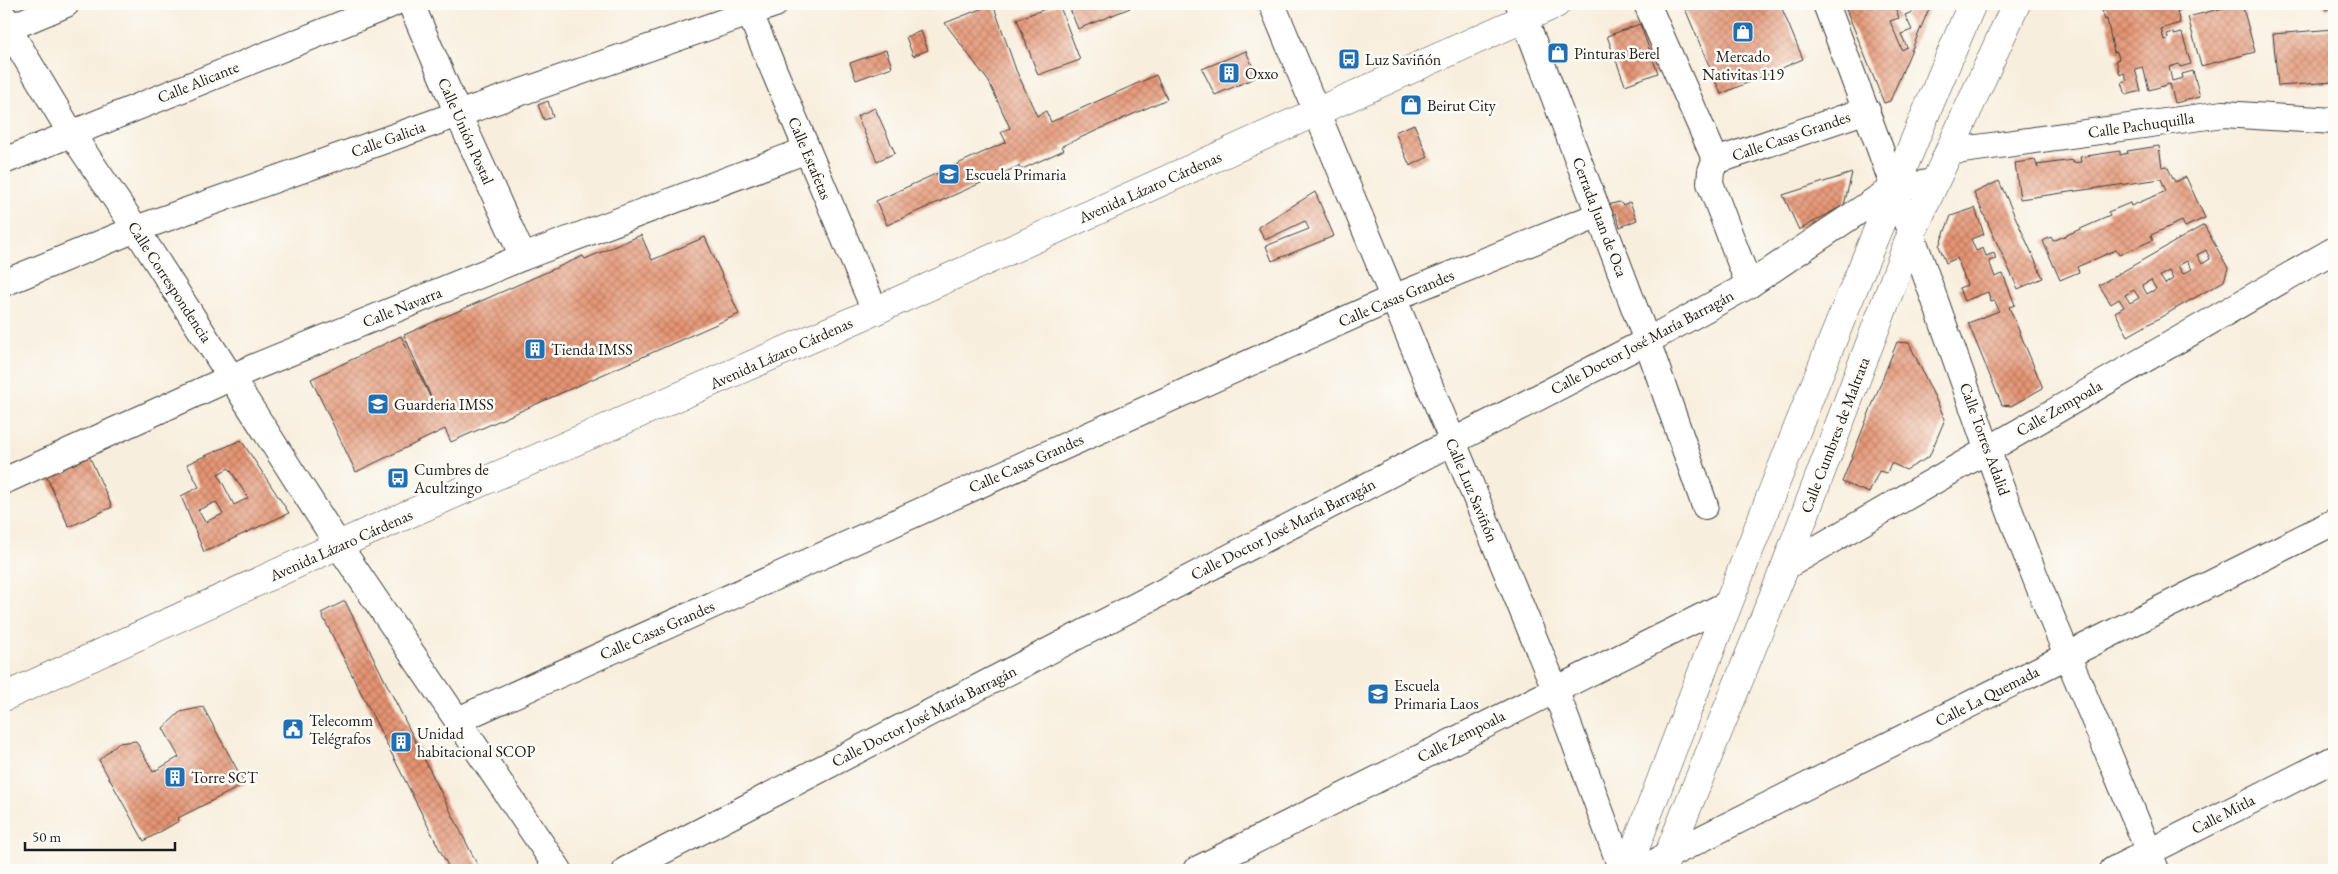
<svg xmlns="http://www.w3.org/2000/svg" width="2338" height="874" font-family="'EB Garamond',serif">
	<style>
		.building { fill: url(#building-cross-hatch); fill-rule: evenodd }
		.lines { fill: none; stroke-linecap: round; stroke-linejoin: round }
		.minor-casing { stroke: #3d3c39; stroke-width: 28 }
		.major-casing { stroke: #3d3c39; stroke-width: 29 }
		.minor { stroke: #fff; stroke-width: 26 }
		.major { stroke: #fff; stroke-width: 28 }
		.labels { text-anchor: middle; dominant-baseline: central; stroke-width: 5; stroke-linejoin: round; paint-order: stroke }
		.poi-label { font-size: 16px; fill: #1c1c1c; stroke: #fdfcf7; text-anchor: start }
		.street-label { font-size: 16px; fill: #1c1c1c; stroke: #fdfcf7 }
	</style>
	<defs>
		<pattern id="building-cross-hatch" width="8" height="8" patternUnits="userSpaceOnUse" patternTransform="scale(1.25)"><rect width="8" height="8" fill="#e59473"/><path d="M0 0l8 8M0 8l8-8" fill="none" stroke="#b9785e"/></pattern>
	</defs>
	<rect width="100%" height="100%" fill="#fdfcf7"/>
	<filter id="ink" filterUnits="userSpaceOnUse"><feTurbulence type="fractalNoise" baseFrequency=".02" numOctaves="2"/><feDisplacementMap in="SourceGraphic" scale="10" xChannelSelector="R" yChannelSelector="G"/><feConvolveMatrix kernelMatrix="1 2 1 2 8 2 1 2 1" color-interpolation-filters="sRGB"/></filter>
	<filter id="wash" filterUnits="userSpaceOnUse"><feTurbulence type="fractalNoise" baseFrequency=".0096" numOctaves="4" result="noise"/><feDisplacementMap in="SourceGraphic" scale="20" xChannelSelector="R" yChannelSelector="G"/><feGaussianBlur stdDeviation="1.12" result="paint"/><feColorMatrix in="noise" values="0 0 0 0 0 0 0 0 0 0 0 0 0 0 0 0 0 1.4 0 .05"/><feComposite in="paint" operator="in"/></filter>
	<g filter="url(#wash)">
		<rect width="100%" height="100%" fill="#f8eedd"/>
		<g id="blocks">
			<!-- building -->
			<g class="building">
				<path d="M993,4L1016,70L1037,116L1046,111L1051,122L1156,75L1167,99L1062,146L1064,150L1020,170L1019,166L887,225L876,201L1006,142L1001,132L1010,128L989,82L945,23Z"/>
				<path d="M1059,4L1080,60L1038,75L1017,19Z"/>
				<path d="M1068,4H1128L1130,8L1078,29Z"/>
				<path d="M1683,4H1780L1803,59L1721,94Z"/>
				<path d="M1844,4H1894L1899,18L1890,21L1902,50L1907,47L1901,34L1912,30L1905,15L1917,10L1915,4H1931L1890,101L1884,103Z"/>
				<path d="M2104,4H2202L2177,11L2180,23L2161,29L2164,40L2168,39L2167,34L2174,32V35L2182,33L2191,64L2180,67L2179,64L2169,67L2172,81L2183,78L2182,74L2193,71L2200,97L2175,103L2170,84L2149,90L2143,67L2135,69L2141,91L2126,95L2122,82L2127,80L2124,73L2120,75L2116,60L2119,59L2117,52L2114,53L2107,19L2105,20L2102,11L2106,10Z"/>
				<path d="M2239,4H2242L2255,52L2201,66L2188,17Z"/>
				<path d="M2323,4H2334V6L2326,10Z"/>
				<path d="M1640,24L1658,73L1625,85L1607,36Z"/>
				<path d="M2334,29V82L2278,86L2273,34Z"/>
				<path d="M921,31L928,50L913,56L906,37Z"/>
				<path d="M886,50L892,67L856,80L850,63Z"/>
				<path d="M1246,51L1257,77L1215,95L1202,69Z"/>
				<path d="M548,101L553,117L544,120L538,105Z"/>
				<path d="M875,108L895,153L877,161L857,116Z"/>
				<path d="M1414,124L1428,157L1410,166L1395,132Z"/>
				<path d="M2159,146L2162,167L2167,166L2175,182L2186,177L2205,218L2185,227L2182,221L2151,235L2153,240L2119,255L2116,250L2077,267L2079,272L2060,280L2043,241L2051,237L2053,241L2110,216L2108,212L2130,203L2131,206L2166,191L2161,179L2020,199L2015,163L2035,160L2038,168L2037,165L2073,160V163L2081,162L2080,157L2120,151V155L2128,153L2127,151Z"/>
				<path d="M1852,173L1844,205L1799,230L1783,195Z"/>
				<path d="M1999,181L2043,278L2018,289L1974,193Z"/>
				<path d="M1315,192L1334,236L1272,261L1266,246L1309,229L1305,221L1265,240L1258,227Z"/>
				<path d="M1619,202L1623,205L1630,202L1637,220L1620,227L1615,213L1607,215L1604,206Z"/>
				<path d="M1975,208L1984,234L1971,239L1976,251L1983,248L1986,256L1994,253L1996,259L1989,261L1995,277L2003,274L2015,305L2009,307L2043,388L2011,406L2002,405L1968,323L1999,311L1995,301L1991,302L1988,292L1964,301L1959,288L1967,285L1957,258L1946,263L1939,246L1951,216Z"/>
				<path d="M2204,225L2228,268L2224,281L2128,336L2115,312L2124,307L2119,299L2111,304L2099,285ZM2206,250L2210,259L2202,264L2197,255ZM2187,261L2192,269L2183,274L2178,266ZM2169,271L2173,279L2165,284L2160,276ZM2151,280L2156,289L2147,294L2142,285ZM2134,290L2139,298L2130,303L2125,295Z"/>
				<path d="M641,235L652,260L705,237L739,314L451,442L445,429L356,472L311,379L401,336L437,411L404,335L583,256L585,259Z"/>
				<path d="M1897,342L1909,343L1945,419L1929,457L1906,470L1891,463L1887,473L1879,471L1869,493L1842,482Z"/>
				<path d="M241,440L289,513L204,552L181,496L199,487L187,464ZM229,468L248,498L234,505L218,474ZM216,502L223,514L205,522L198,510Z"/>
				<path d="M87,451L112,507L69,527L44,471Z"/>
				<path d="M345,601L480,870H450L321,613Z"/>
				<path d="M203,707L245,784L178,818L179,821L144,841L99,760L118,743L136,741L153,772L179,757L163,728L180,712Z"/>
			</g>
		</g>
	</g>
	<g filter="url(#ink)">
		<use href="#blocks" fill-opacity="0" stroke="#3d3c39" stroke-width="1"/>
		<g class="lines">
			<!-- minor casing -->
			<g class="minor-casing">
				<g id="minor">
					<path d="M411,4L458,114L523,257"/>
					<path d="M746,4L875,311"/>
					<path d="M1272,4L1555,689L1622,870"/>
					<path d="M1519,4L1647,341L1705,506"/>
					<path d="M1647,4L1716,161L1711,171L1710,183L1749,285"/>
					<path d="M1826,4C1882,152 1936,301 1988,451C2037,593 2101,730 2156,870"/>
					<path d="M4,17L8,28L71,133L136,229L339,546L559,870"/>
					<path d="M4,30L66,4"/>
					<path d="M1948,152L2223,114L2334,121"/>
					<path d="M4,161L392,4"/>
					<path d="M1716,161L1867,110"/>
					<path d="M4,283L136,229L458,114L775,4"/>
					<path d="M4,481L252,368L523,257L807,150"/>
					<path d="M1785,567L2334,250"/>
					<path d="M458,720L1393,298L1599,215"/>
					<path d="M626,870L1647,341L1749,285L1893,188L1934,182"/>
					<path d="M1196,870L1727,604"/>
					<path d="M1639,870L2334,522"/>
					<path d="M2113,870L2334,759"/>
				</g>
			</g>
			<!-- major casing -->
			<g class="major-casing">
				<g id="major">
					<path d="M4,697L365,533L875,311L1556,4"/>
					<path d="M1627,870C1736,579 1850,290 1972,4"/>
					<path d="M1662,870L1785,567L1911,235L2016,4"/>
				</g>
			</g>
			<!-- minor -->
			<use href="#minor" class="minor"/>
			<!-- major -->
			<use href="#major" class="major"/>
		</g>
	</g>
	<!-- icons -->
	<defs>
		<g id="shop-square" transform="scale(1.125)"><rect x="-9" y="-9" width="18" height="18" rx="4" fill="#1f6fb2" stroke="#fdfcf7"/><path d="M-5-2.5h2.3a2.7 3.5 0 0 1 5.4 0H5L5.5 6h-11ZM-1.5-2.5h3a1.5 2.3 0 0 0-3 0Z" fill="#fff"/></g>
		<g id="bus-square" transform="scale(1.125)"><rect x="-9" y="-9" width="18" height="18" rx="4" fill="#1f6fb2" stroke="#fdfcf7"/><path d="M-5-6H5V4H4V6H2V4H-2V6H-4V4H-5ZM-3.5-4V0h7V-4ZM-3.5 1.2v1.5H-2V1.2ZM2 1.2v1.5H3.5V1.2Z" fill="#fff"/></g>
		<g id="building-square" transform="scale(1.125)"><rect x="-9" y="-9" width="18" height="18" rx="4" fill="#1f6fb2" stroke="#fdfcf7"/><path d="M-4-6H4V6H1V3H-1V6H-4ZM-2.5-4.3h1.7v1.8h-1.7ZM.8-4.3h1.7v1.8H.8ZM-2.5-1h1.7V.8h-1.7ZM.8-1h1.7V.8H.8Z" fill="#fff"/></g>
		<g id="school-square" transform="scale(1.125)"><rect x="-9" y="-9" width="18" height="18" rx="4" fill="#1f6fb2" stroke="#fdfcf7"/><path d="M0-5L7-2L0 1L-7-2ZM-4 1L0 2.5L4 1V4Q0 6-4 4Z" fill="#fff"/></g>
		<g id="civic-square" transform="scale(1.125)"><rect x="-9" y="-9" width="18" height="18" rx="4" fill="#1f6fb2" stroke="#fdfcf7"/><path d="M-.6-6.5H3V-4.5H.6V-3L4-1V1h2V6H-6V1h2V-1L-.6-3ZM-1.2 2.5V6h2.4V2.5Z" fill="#fff"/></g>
	</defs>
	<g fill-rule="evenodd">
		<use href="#shop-square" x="1743" y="32"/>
		<use href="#shop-square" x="1558" y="53"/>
		<use href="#bus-square" x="1349" y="59"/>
		<use href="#building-square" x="1229" y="73"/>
		<use href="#shop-square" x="1411" y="105"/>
		<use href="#school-square" x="949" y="174"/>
		<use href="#building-square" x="535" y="349"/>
		<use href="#school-square" x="378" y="404"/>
		<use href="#bus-square" x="398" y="478"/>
		<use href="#school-square" x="1378" y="694"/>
		<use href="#civic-square" x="293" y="729"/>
		<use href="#building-square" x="401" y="742"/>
		<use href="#building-square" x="175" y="777"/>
	</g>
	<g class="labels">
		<!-- poi labels -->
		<g class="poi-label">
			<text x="1574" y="53">Pinturas Berel</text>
			<text x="1743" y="56" text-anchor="middle">Mercado<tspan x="1743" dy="18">Nativitas 119</tspan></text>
			<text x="1365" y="59">Luz Saviñón</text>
			<text x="1245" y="73">Oxxo</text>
			<text x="1427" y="105">Beirut City</text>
			<text x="965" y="174">Escuela Primaria</text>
			<text x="551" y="349">Tienda IMSS</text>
			<text x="394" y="404">Guarderia IMSS</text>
			<text x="414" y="469">Cumbres de<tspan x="414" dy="18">Acultzingo</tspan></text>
			<text x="1394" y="685">Escuela<tspan x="1394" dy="18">Primaria Laos</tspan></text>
			<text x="309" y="720">Telecomm<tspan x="309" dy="18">Telégrafos</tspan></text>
			<text x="417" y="733">Unidad<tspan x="417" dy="18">habitacional SCOP</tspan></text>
			<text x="191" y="777">Torre SCT</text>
		</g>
		<!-- street labels -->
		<g class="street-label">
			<text transform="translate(198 82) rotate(-22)">Calle Alicante</text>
			<text transform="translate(2141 125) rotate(-8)">Calle Pachuquilla</text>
			<text transform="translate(466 131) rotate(66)">Calle Unión Postal</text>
			<text transform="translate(1791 136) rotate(-19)">Calle Casas Grandes</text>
			<text transform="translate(388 139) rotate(-20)">Calle Galicia</text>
			<text transform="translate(810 158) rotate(67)">Calle Estafetas</text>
			<text transform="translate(1150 187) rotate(-24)">Avenida Lázaro Cárdenas</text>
			<text transform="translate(1600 217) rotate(69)">Cerrada Juan de Oca</text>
			<text transform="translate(170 282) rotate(57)">Calle Correspondencia</text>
			<text transform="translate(1396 298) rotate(-23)">Calle Casas Grandes</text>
			<text transform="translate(402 307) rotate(-22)">Calle Navarra</text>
			<text transform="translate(1642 342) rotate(-28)">Calle Doctor José María Barragán</text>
			<text transform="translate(781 353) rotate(-24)">Avenida Lázaro Cárdenas</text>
			<text transform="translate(2059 408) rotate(-30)">Calle Zempoala</text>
			<text transform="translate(1835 435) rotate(-69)">Calle Cumbres de Maltrata</text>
			<text transform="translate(1985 439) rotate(70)">Calle Torres Adalid</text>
			<text transform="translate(1026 463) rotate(-24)">Calle Casas Grandes</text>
			<text transform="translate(1472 490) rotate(67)">Calle Luz Saviñón</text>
			<text transform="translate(1283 529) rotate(-27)">Calle Doctor José María Barragán</text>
			<text transform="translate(341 545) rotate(-24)">Avenida Lázaro Cárdenas</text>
			<text transform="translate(657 630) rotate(-24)">Calle Casas Grandes</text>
			<text transform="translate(1987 696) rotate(-27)">Calle La Quemada</text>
			<text transform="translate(924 716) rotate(-27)">Calle Doctor José María Barragán</text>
			<text transform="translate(1461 736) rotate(-27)">Calle Zempoala</text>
			<text transform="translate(2223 814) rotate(-27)">Calle Mitla</text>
		</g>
	</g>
	<!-- margin -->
	<rect width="2338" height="874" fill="none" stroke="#fdfcf7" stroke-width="20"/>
	<!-- scale -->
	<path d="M25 842v8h150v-8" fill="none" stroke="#1c1c1c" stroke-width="2.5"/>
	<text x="32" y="842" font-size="15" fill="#1c1c1c" stroke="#fdfcf7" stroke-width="4" paint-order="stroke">50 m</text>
</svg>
